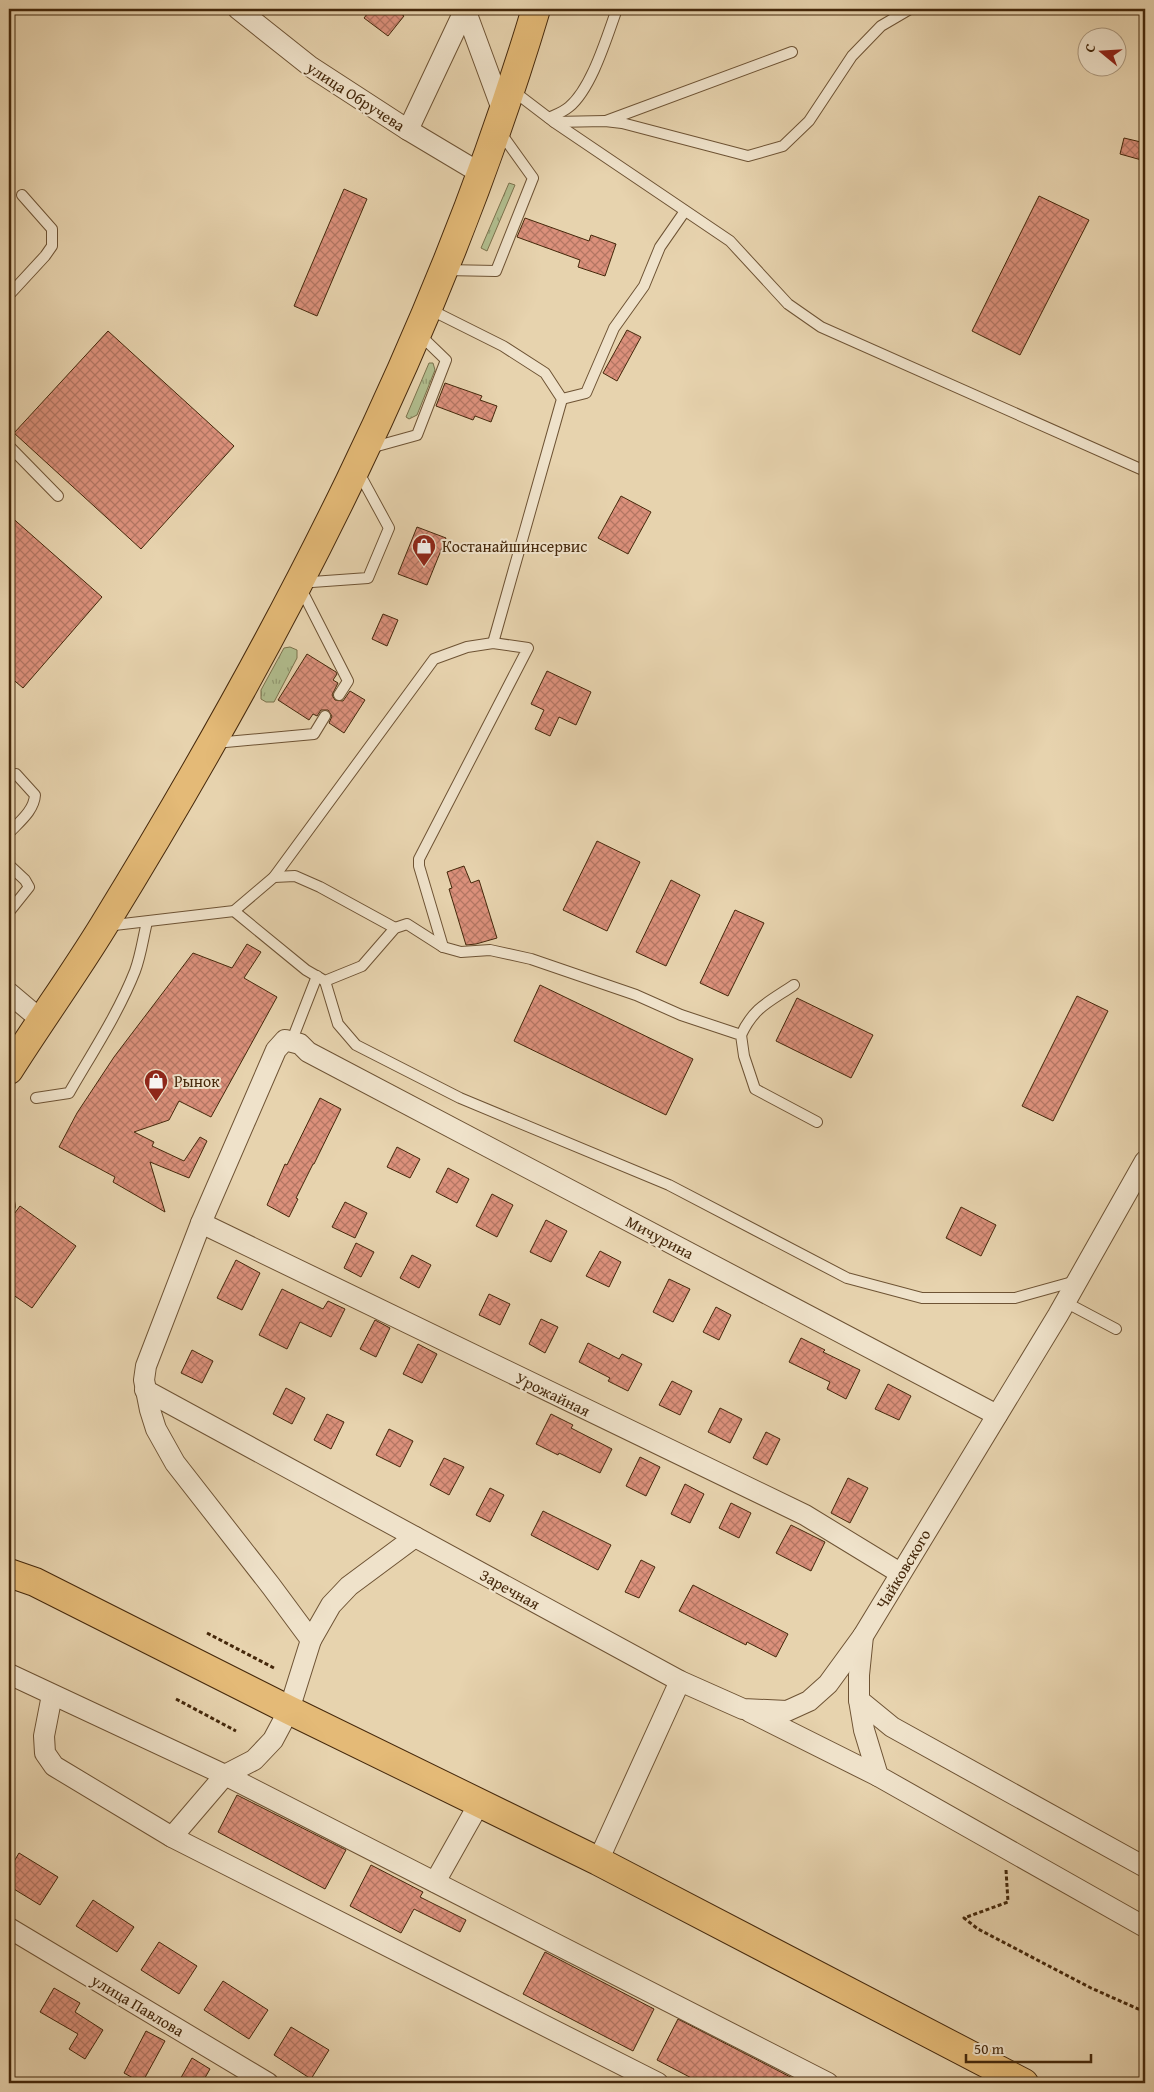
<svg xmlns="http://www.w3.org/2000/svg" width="1154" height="2092" font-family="'Gentium Book Plus',serif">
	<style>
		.grass { fill: url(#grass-tufts); stroke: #7b724c }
		.building { fill: url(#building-cross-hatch); stroke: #45280b }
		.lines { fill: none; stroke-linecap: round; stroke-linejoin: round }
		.lane-casing { stroke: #6e5334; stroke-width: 12 }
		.street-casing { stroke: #6e5334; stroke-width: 22 }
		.highway-casing { stroke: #45280b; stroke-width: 30 }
		.path { stroke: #45280b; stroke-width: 3; stroke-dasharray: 4 2.5; stroke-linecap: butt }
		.lane { stroke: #efe2ca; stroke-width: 10 }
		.street { stroke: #efe2ca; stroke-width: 20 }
		.highway { stroke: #e4ba77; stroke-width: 28 }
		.labels { text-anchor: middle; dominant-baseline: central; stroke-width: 4; stroke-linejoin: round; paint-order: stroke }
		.street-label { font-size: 16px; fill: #45280b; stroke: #efe2ca }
		.poi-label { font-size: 16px; fill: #45280b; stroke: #efe2ca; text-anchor: start }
	</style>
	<defs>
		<pattern id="grass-tufts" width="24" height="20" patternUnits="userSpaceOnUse" patternTransform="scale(1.25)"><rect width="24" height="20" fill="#b1bd8e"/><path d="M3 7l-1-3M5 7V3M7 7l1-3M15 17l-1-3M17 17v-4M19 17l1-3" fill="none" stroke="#929a72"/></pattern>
		<pattern id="building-cross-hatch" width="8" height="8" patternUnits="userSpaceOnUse" patternTransform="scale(1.25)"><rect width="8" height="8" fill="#db907b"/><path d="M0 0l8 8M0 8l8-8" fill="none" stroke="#b37663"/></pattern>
	</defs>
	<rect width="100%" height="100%" fill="#e7d3ae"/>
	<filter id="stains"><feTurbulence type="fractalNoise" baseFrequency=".004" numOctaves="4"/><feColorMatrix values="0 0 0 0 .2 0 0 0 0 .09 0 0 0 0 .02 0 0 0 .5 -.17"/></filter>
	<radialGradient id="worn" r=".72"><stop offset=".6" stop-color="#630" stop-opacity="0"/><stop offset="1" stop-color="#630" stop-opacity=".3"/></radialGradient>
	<!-- grass -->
	<g class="grass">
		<path d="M509,183L515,185L487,251L481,248Z"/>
		<path d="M429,363H433L435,370L417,415L409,419L406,417Z"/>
		<path d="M290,647L297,650V658L274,702H266L261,699V690L284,648Z"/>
	</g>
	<!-- building -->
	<g class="building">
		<path d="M371,9H394L404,16L388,36L364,18Z"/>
		<path d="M1124,138L1145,143V161L1120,154Z"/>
		<path d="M344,189L367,199L317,316L294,306Z"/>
		<path d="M1039,196L1089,220L1020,355L972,331Z"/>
		<path d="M525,218L589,241L591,235L616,244L605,276L578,267L580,260L517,237Z"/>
		<path d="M627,330L641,337L617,381L603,373Z"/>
		<path d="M108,331L234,446L141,549L14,433Z"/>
		<path d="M445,383L482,396L480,400L497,406L491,422L475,416L473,420L436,406Z"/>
		<path d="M621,496L651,512L628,554L598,538Z"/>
		<path d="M9,515L102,597L23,688L9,676Z"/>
		<path d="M417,527L446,538L427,585L398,574Z"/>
		<path d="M383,614L398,620L387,646L372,639Z"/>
		<path d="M307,654L336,672L337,674L333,680L338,683L332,695L335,700L343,701L350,691L365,700L344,733L329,723L332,716L328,710H321L317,716L313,714L309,720L278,700Z"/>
		<path d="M547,671L591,692L576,725L559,717L550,736L535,729L544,710L531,704Z"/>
		<path d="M597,841L640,862L607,931L563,910Z"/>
		<path d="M464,866L471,883L479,880L497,938L476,944L466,945L449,889L452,888L447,872Z"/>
		<path d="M671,880L700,895L666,966L636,952Z"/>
		<path d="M735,910L764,923L728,996L700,983Z"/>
		<path d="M247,944L261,952L244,978L277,997L211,1117L179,1101L169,1120L134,1132L154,1142L152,1146L184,1161L200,1137L207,1141L189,1178L150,1162L165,1212L113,1182L115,1177L59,1147L77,1113L114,1057L193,953L232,968Z"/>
		<path d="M540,985L693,1059L666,1115L514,1041Z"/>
		<path d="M1077,996L1108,1011L1053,1121L1022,1106Z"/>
		<path d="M797,998L873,1035L851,1078L776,1041Z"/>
		<path d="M320,1098L341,1109L314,1164H313L296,1198L298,1199L289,1217L267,1205L285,1164L287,1165Z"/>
		<path d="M397,1147L420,1159L410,1178L387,1167Z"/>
		<path d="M448,1168L469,1179L457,1203L436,1192Z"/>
		<path d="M492,1194L513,1205L497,1237L476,1226Z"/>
		<path d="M345,1202L367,1213L355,1238L332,1227Z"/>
		<path d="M20,1206L76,1246L32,1308L9,1292V1221Z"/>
		<path d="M961,1207L996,1225L981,1256L946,1238Z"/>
		<path d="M546,1220L567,1231L551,1262L530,1252Z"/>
		<path d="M356,1243L374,1252L361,1277L344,1268Z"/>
		<path d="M600,1251L621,1262L609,1287L586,1276Z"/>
		<path d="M412,1255L431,1265L419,1288L400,1278Z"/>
		<path d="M236,1260L260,1273L242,1310L217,1298Z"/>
		<path d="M669,1279L690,1289L673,1322L653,1312Z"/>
		<path d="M282,1289L323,1309L328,1301L345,1309L331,1337L300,1322L287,1349L259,1335Z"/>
		<path d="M489,1294L510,1304L500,1325L479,1315Z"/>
		<path d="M716,1307L731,1315L719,1340L703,1332Z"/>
		<path d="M541,1319L558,1327L545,1353L529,1344Z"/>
		<path d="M375,1320L390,1328L376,1357L360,1349Z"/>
		<path d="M801,1338L825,1350L823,1352L860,1370L846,1399L827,1389L830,1382L789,1362Z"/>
		<path d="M588,1343L619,1359L622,1354L642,1364L628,1391L608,1381L610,1378L579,1362Z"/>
		<path d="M418,1344L437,1354L422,1383L403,1374Z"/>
		<path d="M192,1350L213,1361L202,1383L181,1373Z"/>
		<path d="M672,1381L692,1391L680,1415L659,1405Z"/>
		<path d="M888,1384L911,1396L899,1420L875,1409Z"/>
		<path d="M286,1388L305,1398L292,1424L273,1414Z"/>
		<path d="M720,1408L742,1419L730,1443L708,1432Z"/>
		<path d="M327,1414L344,1422L331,1449L314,1440Z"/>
		<path d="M551,1414L573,1425L571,1428L612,1449L600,1473L559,1453L558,1455L536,1444Z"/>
		<path d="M389,1429L413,1441L400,1467L376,1455Z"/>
		<path d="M766,1432L780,1439L767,1465L753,1458Z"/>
		<path d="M640,1457L660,1467L646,1496L626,1486Z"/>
		<path d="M444,1458L464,1467L449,1495L430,1485Z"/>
		<path d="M848,1478L868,1488L850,1523L831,1513Z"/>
		<path d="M685,1484L704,1494L690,1523L671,1514Z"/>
		<path d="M490,1488L504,1495L490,1522L476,1515Z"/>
		<path d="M731,1503L751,1513L739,1538L719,1528Z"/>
		<path d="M543,1511L611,1545L598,1570L531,1535Z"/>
		<path d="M791,1525L825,1542L811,1571L776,1553Z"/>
		<path d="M641,1560L655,1567L639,1598L625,1592Z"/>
		<path d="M693,1585L788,1634L776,1657L747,1642L746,1645L679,1611Z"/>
		<path d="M237,1795L346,1850L325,1889L218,1832Z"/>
		<path d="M19,1853L58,1877L40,1905L9,1886V1870Z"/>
		<path d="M371,1865L423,1892L420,1897L466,1920L460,1932L414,1909L401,1933L350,1906Z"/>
		<path d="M93,1900L134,1927L117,1952L76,1926Z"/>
		<path d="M159,1942L197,1966L179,1994L141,1970Z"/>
		<path d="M545,1952L654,2009L633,2051L523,1994Z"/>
		<path d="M223,1981L268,2010L249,2039L204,2010Z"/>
		<path d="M54,1988L80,2003L75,2012L103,2030L85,2059L69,2049L78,2034L40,2012Z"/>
		<path d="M678,2019L802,2083H701L657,2060Z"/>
		<path d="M291,2027L329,2050L311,2079L274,2055Z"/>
		<path d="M146,2031L165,2041L142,2083L124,2073Z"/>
		<path d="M192,2058L210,2069L202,2083H178Z"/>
	</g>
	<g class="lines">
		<!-- lane casing -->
		<g class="lane-casing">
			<g id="lane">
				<path d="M512,90L554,122L730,241L788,304L821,327L1145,471"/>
				<path d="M549,118C555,115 563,112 569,107C592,88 607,36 617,9"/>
				<path d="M606,121L792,52"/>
				<path d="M554,122L605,121L622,123L748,156L783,146L809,121L852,56L881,26L910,9"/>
				<path d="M445,270L496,271L533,178L500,132"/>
				<path d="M9,295L45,256L52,246V229L22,195"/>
				<path d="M429,309L503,346L545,373L562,399L493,643"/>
				<path d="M562,399L586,393L614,328L644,286L660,247L685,211"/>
				<path d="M9,446L58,496"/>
				<path d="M370,448L417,435L446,360L418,333"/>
				<path d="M339,695L348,681L298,583L368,578L389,528L358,471"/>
				<path d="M215,743L314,734L325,716"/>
				<path d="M9,833C19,822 34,811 35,795L16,774"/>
				<path d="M9,865L25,880L29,887L9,912"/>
				<path d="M274,877L295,876L320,887L395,928"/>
				<path d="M234,911L306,970L325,981L362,966L395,928L407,924L443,947L461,952L490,950L531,959L636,995L681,1015L741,1035L744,1056L755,1089L817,1122"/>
				<path d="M106,926L234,911L274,877L434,659L467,647L493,643L528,648L419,859V866L443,947"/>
				<path d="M325,981L338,1024L356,1045L460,1098L669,1185L847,1278L922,1298H1015L1076,1281"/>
				<path d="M741,1035C754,1007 769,1002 794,985"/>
				<path d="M292,1040L317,976"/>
				<path d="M36,1098L69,1093C92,1053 118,1014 135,971C141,955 143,938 147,922"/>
				<path d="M9,1202L10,1206L9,1208"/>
				<path d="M1065,1302L1116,1329"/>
			</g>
		</g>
		<!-- street casing -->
		<g class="street-casing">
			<g id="street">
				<path d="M238,9L311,67L408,130L480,173"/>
				<path d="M465,9L503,112"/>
				<path d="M408,130L465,9"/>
				<path d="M9,993L41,1020"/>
				<path d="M1145,1161L1058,1315L863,1636L859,1675V1700L892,1727L1145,1867"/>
				<path d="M201,1223L805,1515L900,1573"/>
				<path d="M145,1390L680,1681L743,1709L787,1711L809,1701L828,1684L863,1636"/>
				<path d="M311,1640L331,1605L349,1586L415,1537"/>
				<path d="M9,1674L225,1775L828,2083"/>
				<path d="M52,1695L44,1736L45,1753L54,1766L172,1837L658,2083"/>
				<path d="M859,1700L864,1730L878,1776L1145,1927"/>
				<path d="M750,1712L878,1776"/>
				<path d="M172,1837L225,1775L254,1760L273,1740L289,1710L311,1640L271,1586L175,1463L156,1429L150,1410L144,1380L146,1366L201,1223L276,1050L285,1040L300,1044L308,1052L997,1415"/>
				<path d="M598,1861L680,1681"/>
				<path d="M435,1882L480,1802"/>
				<path d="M9,1928L268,2083"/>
			</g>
		</g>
		<!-- highway casing -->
		<g class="highway-casing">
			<g id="highway">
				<path d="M9,1070C40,1021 74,974 104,925C281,637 439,333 536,9"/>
				<path d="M9,1573L35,1582L289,1710L598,1861L1024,2083"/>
			</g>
		</g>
		<!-- path -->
		<g class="path">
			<path d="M207,1633L274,1668"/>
			<path d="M176,1699L236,1731"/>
			<path d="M1006,1870L1008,1902L964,1918L978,1929L1091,1988L1145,2012"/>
		</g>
		<!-- lane -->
		<use href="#lane" class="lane"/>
		<!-- street -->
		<use href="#street" class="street"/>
		<!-- highway -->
		<use href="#highway" class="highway"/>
	</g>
	<!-- icons -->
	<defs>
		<g id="shop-pin" transform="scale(1.25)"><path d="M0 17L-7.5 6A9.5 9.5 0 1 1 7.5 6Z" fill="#8f2418" stroke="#efe2ca"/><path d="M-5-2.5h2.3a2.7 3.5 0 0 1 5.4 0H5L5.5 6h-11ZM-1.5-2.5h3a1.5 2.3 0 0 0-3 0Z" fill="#fff"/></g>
	</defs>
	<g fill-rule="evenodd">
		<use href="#shop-pin" x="424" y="546"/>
		<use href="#shop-pin" x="156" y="1081"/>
	</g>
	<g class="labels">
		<!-- street labels -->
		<g class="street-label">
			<text transform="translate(356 96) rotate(33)">улица Обручева</text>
			<text transform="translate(660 1237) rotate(28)">Мичурина</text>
			<text transform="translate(553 1394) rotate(26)">Урожайная</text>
			<text transform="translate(903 1569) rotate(-59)">Чайковского</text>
			<text transform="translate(510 1589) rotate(29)">Заречная</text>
			<text transform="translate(138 2005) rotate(31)">улица Павлова</text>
		</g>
		<!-- poi labels -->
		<g class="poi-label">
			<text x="442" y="546">Костанайшинсервис</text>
			<text x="174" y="1081">Рынок</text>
		</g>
	</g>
	<!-- margin -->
	<rect width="1154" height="2092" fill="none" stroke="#e7d3ae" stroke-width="30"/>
	<rect x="10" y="10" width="1134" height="2072" fill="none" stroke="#45280b" stroke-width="2.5"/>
	<rect x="15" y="15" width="1124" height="2062" fill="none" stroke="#45280b"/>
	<!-- north arrow -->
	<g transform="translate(1102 52) rotate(288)"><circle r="24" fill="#efe2ca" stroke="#ab987e"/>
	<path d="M0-4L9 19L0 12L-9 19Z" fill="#8f2418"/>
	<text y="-8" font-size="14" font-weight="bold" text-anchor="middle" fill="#45280b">С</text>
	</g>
	<!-- scale -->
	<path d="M966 2054v8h125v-8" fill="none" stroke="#45280b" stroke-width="2.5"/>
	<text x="974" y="2054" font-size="15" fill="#45280b" stroke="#efe2ca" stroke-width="4" paint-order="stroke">50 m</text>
	<rect width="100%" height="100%" filter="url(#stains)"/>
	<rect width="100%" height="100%" fill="url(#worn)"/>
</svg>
